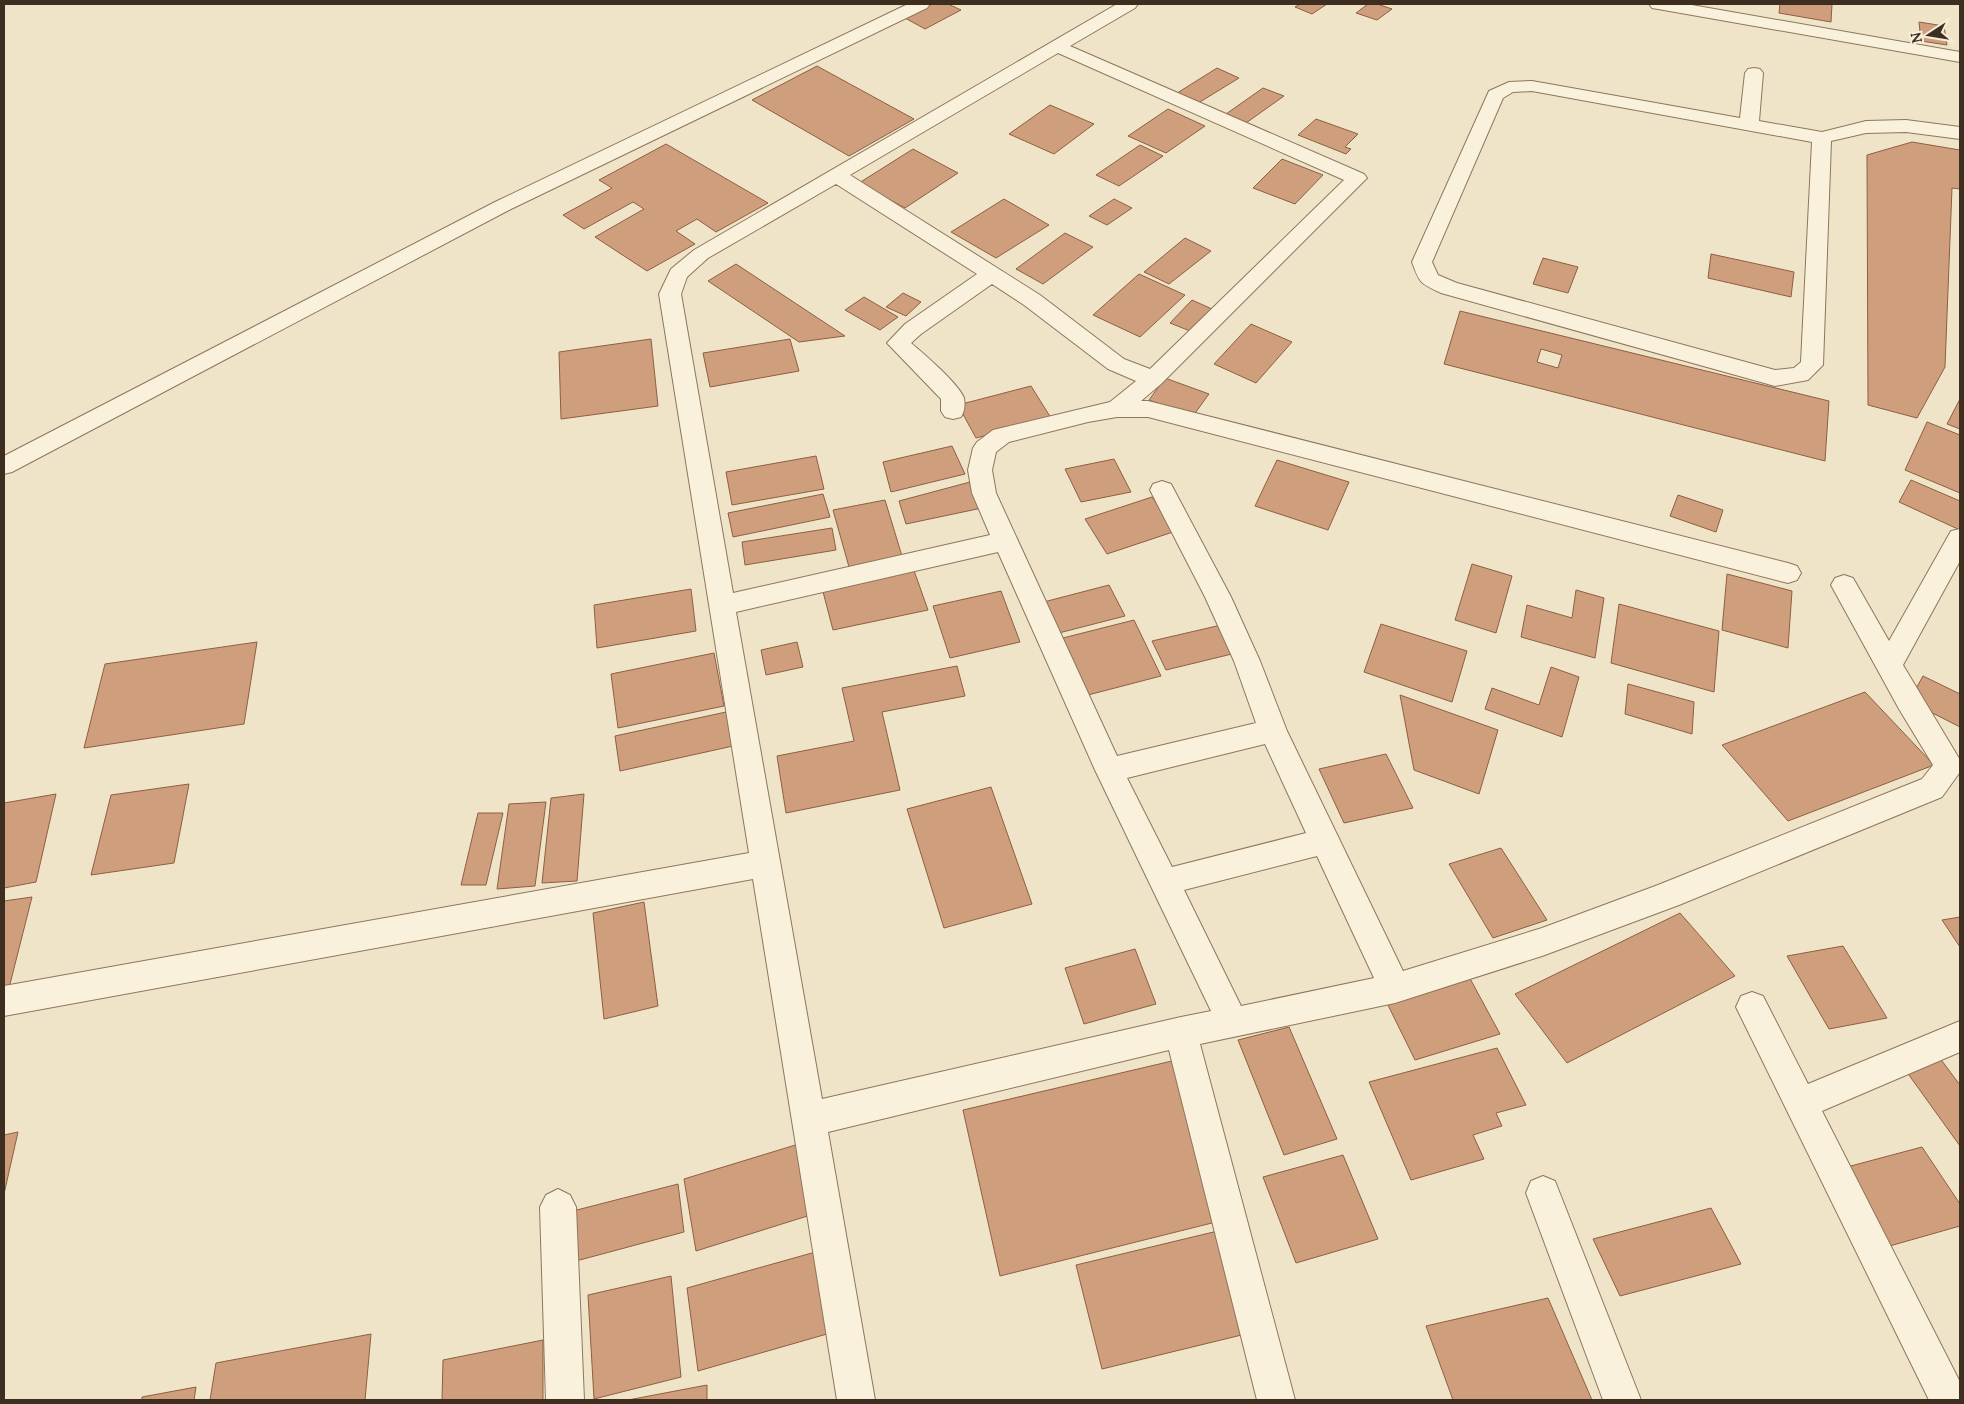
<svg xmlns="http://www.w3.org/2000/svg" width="1964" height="1404" font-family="Lora,serif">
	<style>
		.building { fill: #cf9f7d; stroke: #8d5f41; fill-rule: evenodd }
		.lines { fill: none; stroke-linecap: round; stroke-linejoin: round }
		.minor-casing { stroke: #8d765c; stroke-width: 2 }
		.minor { fill: #faf1dc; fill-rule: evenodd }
	</style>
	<rect width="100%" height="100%" fill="#f0e4c8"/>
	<!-- building -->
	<g class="building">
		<path d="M932,4H948L961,10L925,29L905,18Z"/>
		<path d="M1300,4H1327L1312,14L1295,7Z"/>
		<path d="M1368,4H1377L1392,9L1377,20L1356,13Z"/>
		<path d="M1780,4H1832L1831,22L1779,13Z"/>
		<path d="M1919,22L1944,26L1947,45L1921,41Z"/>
		<path d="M817,66L914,119L849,156L752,100Z"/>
		<path d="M1217,68L1239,78L1195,105L1174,95Z"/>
		<path d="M1263,88L1284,96L1246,123L1226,114Z"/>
		<path d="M1050,105L1094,124L1054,154L1009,134Z"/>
		<path d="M1168,109L1205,126L1166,153L1128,136Z"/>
		<path d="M1316,119L1358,134L1345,147L1351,149L1346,154L1298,135Z"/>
		<path d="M1912,142L1960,150V189L1952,188L1945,367L1917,418L1868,405L1867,155Z"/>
		<path d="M666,144L768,203L716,232L697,219L676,231L695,244L647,271L595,237L644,209L633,202L584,229L563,215L612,188L599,180Z"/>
		<path d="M1140,145L1163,156L1119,186L1096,175Z"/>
		<path d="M913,149L958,173L905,208L859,183Z"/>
		<path d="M1282,159L1323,175L1295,204L1253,188Z"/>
		<path d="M1004,199L1049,225L996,258L951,232Z"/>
		<path d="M1114,199L1132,208L1107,225L1089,216Z"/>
		<path d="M1065,233L1093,247L1043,284L1016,269Z"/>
		<path d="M1185,238L1211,251L1169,284L1144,272Z"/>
		<path d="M1711,254L1794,272L1791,297L1708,278Z"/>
		<path d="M1543,258L1578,267L1568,293L1533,284Z"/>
		<path d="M736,264L845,336L799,342L708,281Z"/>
		<path d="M1139,274L1185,295L1140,337L1093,315Z"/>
		<path d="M903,293L921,302L906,316L886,307Z"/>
		<path d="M864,297L898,317L880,330L845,310Z"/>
		<path d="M1192,300L1212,309L1190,331L1170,323Z"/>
		<path d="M1460,311L1829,401L1825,461L1444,364ZM1541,349L1562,355L1558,368L1537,362Z"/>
		<path d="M1251,324L1292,342L1256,383L1214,364Z"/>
		<path d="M651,339L658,406L561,419L559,352Z"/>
		<path d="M790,339L799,371L710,387L703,353Z"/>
		<path d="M1165,378L1209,394L1193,416L1149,400Z"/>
		<path d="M1031,386L1051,418L976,438L958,405Z"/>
		<path d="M1960,399V429L1947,424Z"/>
		<path d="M1927,422L1960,435V493L1905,470Z"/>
		<path d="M952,446L965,474L891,492L883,462Z"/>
		<path d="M816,456L824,489L732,505L726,472Z"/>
		<path d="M1114,459L1131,492L1081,502L1065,469Z"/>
		<path d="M1277,460L1349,482L1328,530L1255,506Z"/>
		<path d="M1911,480L1960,501V530L1899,502Z"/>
		<path d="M970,482L982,508L906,524L899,501Z"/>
		<path d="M823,494L830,517L733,537L728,513Z"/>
		<path d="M1678,495L1723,510L1716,532L1670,516Z"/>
		<path d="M1152,497L1176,531L1107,554L1085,519Z"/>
		<path d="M885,500L902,556L849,567L833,510Z"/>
		<path d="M832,528L836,550L745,565L742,542Z"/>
		<path d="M1472,564L1512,576L1496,633L1455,620Z"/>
		<path d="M912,565L928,610L833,630L821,584Z"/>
		<path d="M1727,574L1792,591L1788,648L1722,630Z"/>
		<path d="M1109,585L1125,616L1051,635L1036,604Z"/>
		<path d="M691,589L696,631L597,648L594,605Z"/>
		<path d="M1576,590L1604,598L1595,658L1521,637L1527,605L1572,618Z"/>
		<path d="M1001,591L1020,642L950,658L933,606Z"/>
		<path d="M1619,604L1719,631L1714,692L1611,663Z"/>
		<path d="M1134,620L1161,676L1088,695L1063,638Z"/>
		<path d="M1381,624L1467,651L1452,702L1364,672Z"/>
		<path d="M1221,625L1236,653L1166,670L1152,641Z"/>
		<path d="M257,642L244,724L84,748L105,664Z"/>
		<path d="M797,642L803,667L766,675L761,650Z"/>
		<path d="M714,653L724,706L618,728L611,674Z"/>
		<path d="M957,666L965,696L882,712L900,790L786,813L777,756L854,741L842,688Z"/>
		<path d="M1551,667L1579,677L1562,737L1485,709L1492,688L1539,705Z"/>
		<path d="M1923,676L1960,694V727L1909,701Z"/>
		<path d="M1628,684L1694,702L1692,734L1625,714Z"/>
		<path d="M1865,692L1934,765L1788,821L1722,745Z"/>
		<path d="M1400,695L1498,730L1479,794L1414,770Z"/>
		<path d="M726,712L733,746L620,771L615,736Z"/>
		<path d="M1386,754L1413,808L1344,823L1319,769Z"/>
		<path d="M189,784L174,863L91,875L111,795Z"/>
		<path d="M991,787L1032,904L944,928L907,809Z"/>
		<path d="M56,794L36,882L4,888V803Z"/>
		<path d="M584,794L577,881L542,883L551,798Z"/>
		<path d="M546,802L535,886L497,889L509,804Z"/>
		<path d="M478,813H503L486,885H461Z"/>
		<path d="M1501,848L1547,920L1493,938L1449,864Z"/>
		<path d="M32,897L8,992L4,993V901Z"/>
		<path d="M644,902L658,1006L604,1019L593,913Z"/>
		<path d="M1680,913L1735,976L1567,1063L1515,994Z"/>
		<path d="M1960,917V947L1942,920Z"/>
		<path d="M1843,946L1887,1018L1829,1029L1787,956Z"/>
		<path d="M1135,949L1156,1004L1084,1024L1065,968Z"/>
		<path d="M1467,973L1500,1034L1415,1060L1384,997Z"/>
		<path d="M1289,1027L1337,1139L1284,1155L1238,1040Z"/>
		<path d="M1497,1048L1526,1105L1496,1113L1502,1126L1473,1135L1484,1159L1411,1180L1369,1082Z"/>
		<path d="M1936,1053L1960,1085V1146L1901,1064Z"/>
		<path d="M1172,1061L1224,1220L1000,1276L963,1110Z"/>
		<path d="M18,1132L4,1194V1135Z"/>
		<path d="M802,1143L817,1213L696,1251L684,1179Z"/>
		<path d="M1922,1147L1960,1204V1226L1879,1249L1832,1171Z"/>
		<path d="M1343,1155L1378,1239L1296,1263L1263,1177Z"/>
		<path d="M678,1184L684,1232L576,1261L573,1211Z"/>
		<path d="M1711,1208L1741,1264L1620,1296L1593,1239Z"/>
		<path d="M1226,1229L1258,1331L1102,1369L1076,1265Z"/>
		<path d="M819,1251L834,1332L698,1371L687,1288Z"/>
		<path d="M671,1276L681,1377L594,1399L588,1295Z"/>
		<path d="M1548,1298L1592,1400H1453L1426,1326Z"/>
		<path d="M371,1334L365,1400H210L216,1363Z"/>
		<path d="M543,1340V1400H442L443,1360Z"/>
		<path d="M707,1385V1400H628Z"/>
		<path d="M196,1387L194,1400H142V1397Z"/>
	</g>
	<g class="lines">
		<!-- minor casing -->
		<g class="minor-casing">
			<g id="minor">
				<path d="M908,4H930L927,8L509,210L12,472L4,474V456L495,202Z"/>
				<path d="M1117,4H1138L1135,8L1070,46L1364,174L1367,178L1161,384L1141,401H1148L1788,563L1797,566L1801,573L1797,580L1788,583L1148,417H1117L1088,422L1009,442L996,452L992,470L996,493L1117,756L1256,723L1234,661L1205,597L1150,490L1153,484L1162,481L1171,484L1231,597L1260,661L1287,731L1403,971L1542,928L1658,885L1922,779L1933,765L1899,709L1831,585L1835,578L1844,575L1853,578L1889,641L1951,531L1960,529V561L1903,665L1960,760V772L1942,797L1679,905L1542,956L1395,1003L1200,1044L1295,1400H1257L1169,1050L828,1132L875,1400H837L753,879L4,1016V986L749,853L659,294L671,269L694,250ZM1058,53L1344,180L1150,369L1124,359L1040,295L850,175ZM836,184L977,274L905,324L887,343L941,399V411L945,417L953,419L961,417C965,411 965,404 964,398C959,384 923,353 911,343L921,334L992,284L1024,305L1108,369L1136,381L1110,402L993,430L977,442L973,448L968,470L972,493L990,535L733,593L681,294L687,277L708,258ZM998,552L1095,770L1211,1011L1181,1017L822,1099L736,612ZM1265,744L1306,833L1172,867L1127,778ZM1317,856L1374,978L1241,1006L1184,890Z"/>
				<path d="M1649,4H1686L1960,52V62L1658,9L1652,8Z"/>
				<path d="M1754,68L1760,69L1763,73L1759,121L1822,132L1866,121L1906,120L1960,127V139L1906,132L1866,133L1831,141L1823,365L1808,380L1775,386L1441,293C1420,283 1420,284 1412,262L1489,91L1509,82L1532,81L1740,118L1745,73L1748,69ZM1532,91L1812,142L1801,362L1794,368L1775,370L1457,283L1438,275L1432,262L1503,98L1513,92Z"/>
				<path d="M1752,992L1763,996L1808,1084L1960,1021V1052L1822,1111L1960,1382V1400H1929L1736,1007L1741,996Z"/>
				<path d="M1543,1176L1555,1181L1641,1400H1603L1526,1193L1531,1181Z"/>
				<path d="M558,1189L570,1195L576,1207L584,1400H546L540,1207L546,1195Z"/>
			</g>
		</g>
		<!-- minor -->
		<use href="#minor" class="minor"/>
	</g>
	<!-- border -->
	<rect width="1964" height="1404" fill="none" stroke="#3d2e20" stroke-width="10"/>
	<!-- north arrow -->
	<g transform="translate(1929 35) rotate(258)" stroke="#f7eed8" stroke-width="4" paint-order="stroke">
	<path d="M0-4L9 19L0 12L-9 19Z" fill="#3d2e20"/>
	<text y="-8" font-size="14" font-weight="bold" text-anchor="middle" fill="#3d2e20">N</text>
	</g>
</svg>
